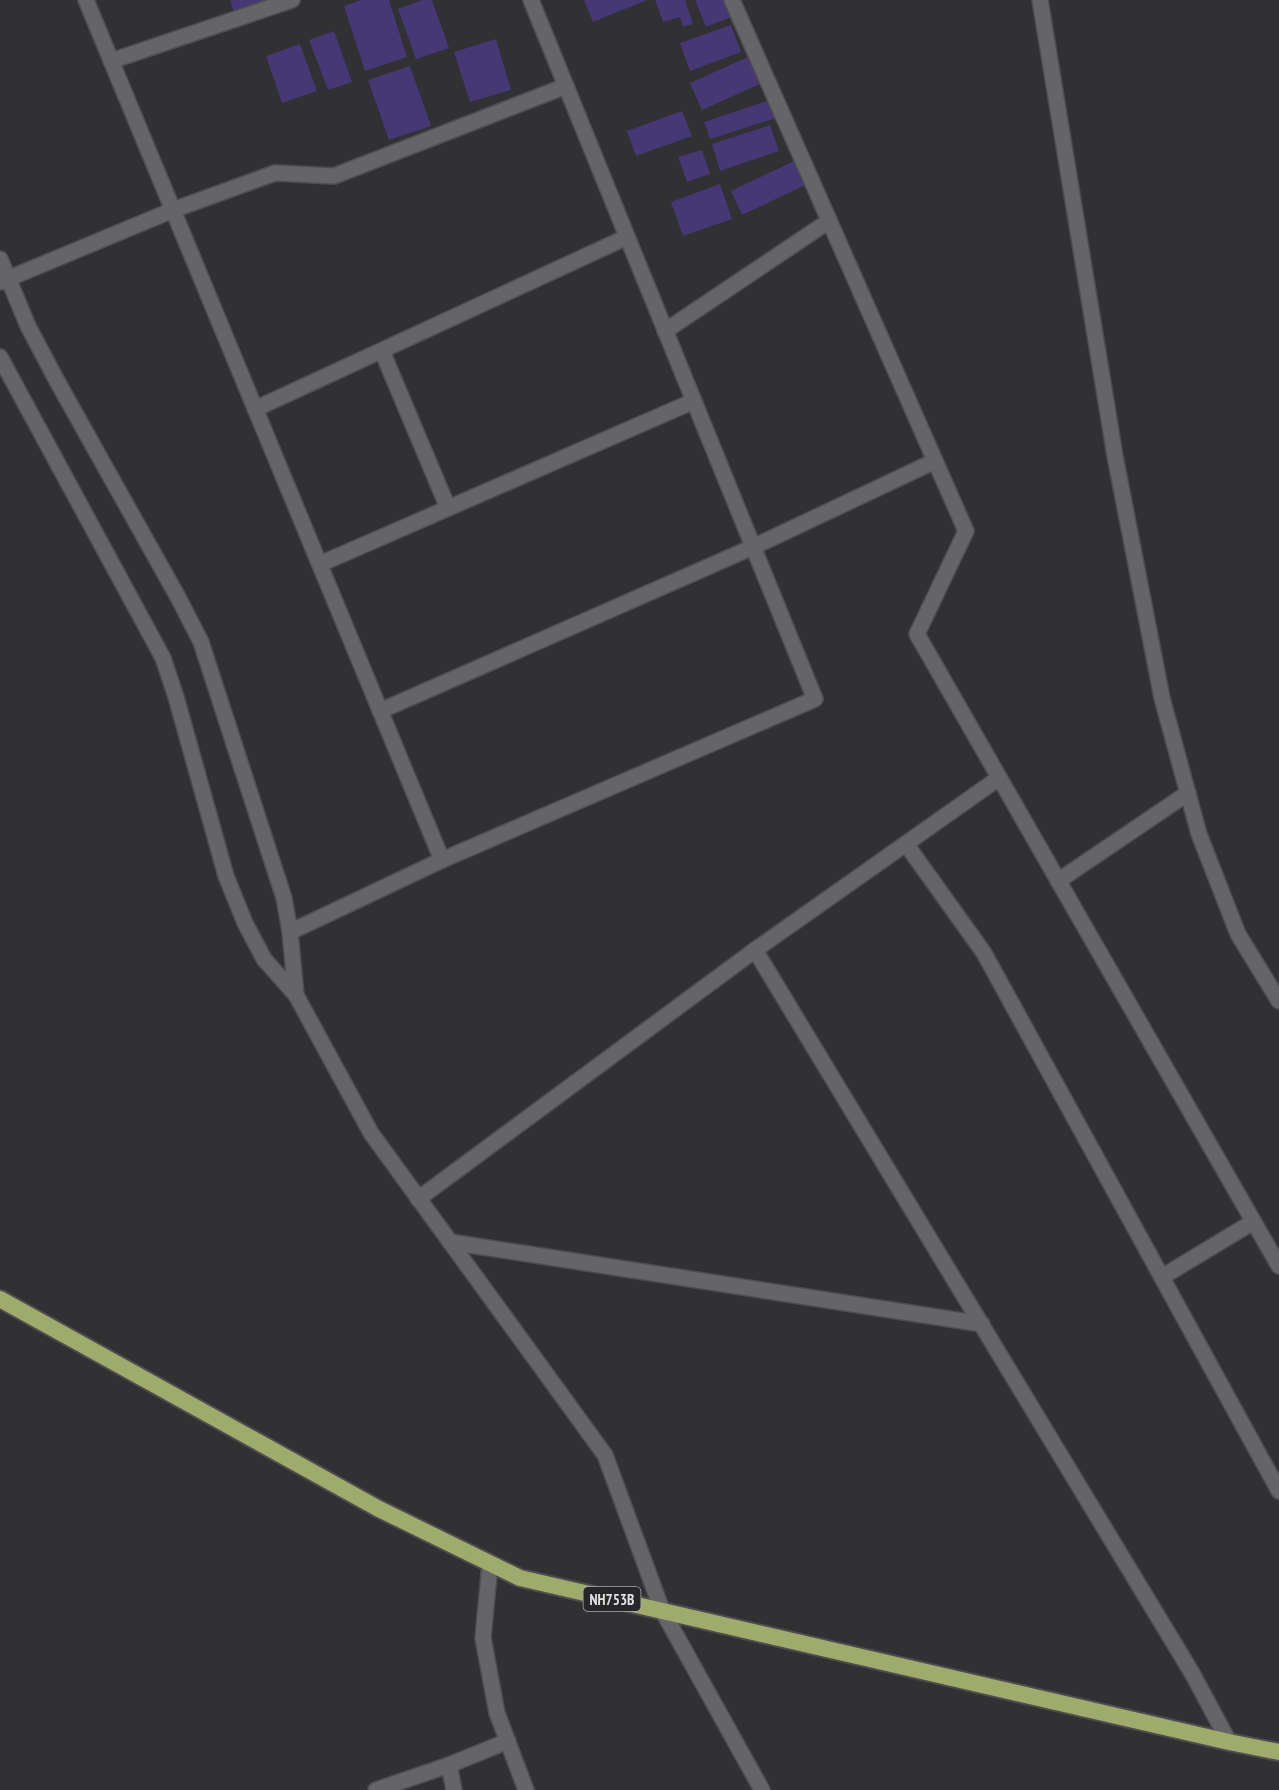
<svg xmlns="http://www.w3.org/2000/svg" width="1279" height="1790" font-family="'PT Sans Narrow',sans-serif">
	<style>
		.building { fill: #453875 }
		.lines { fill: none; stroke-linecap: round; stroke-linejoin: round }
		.minor-casing { stroke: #4d4c4f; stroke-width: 18 }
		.trunk-casing { stroke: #4d4c4f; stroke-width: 20 }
		.minor { stroke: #656467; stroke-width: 15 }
		.trunk { stroke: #9eab6c; stroke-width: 16 }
		.labels { text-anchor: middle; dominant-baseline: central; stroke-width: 4.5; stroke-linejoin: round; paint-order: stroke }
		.shield { fill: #272729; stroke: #a9a8aa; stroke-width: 1.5 }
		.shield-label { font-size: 15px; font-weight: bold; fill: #e1e0e2 }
	</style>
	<rect width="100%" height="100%" fill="#313033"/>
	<!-- building -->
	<g class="building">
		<path d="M230,0H266L234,12Z"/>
		<path d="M361,0H389L407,57L365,71L344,6Z"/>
		<path d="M422,0H432L449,48L416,59L398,9Z"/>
		<path d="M584,0H647L593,22Z"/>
		<path d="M655,0H685L693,24L683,27L680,17L663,22Z"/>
		<path d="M695,0H725L731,17L706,27Z"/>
		<path d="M731,25L741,52L690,71L680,43Z"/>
		<path d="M334,31L352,82L328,90L309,40Z"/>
		<path d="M496,39L511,90L470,102L454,52Z"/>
		<path d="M300,44L317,91L282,103L266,56Z"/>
		<path d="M750,56L762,83L702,110L690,83Z"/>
		<path d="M410,66L431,126L389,140L368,80Z"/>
		<path d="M770,100L776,118L710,139L704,122Z"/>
		<path d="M682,111L692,136L636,156L627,131Z"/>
		<path d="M770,125L779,151L720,171L712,144Z"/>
		<path d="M702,150L710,174L687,182L678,157Z"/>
		<path d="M796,160L808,184L742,215L731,191Z"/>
		<path d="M720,184L732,219L683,236L671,202Z"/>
	</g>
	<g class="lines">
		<!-- minor casing -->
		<g class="minor-casing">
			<g id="minor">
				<path d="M86,0L442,860"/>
				<path d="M732,0L966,531L917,634L1279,1266"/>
				<path d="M1040,0L1115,456L1162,698L1199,834L1238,934L1279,1001"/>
				<path d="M111,61L292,0"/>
				<path d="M0,259L28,326L57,381L179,599L201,642L284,898L290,932L296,995"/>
				<path d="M0,282L173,210L275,173L334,176L566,86"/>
				<path d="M665,331L829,221"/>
				<path d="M382,351L448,508"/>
				<path d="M0,357L163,658L176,697L226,876L245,923L264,959L296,995L371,1133L605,1455L662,1610L762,1790"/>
				<path d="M255,409L627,237"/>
				<path d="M320,564L694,401"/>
				<path d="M380,711L753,547L935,461"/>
				<path d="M906,844L984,953L1279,1491"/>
				<path d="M1058,881L1188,793"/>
				<path d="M290,932L442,860L815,699L531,0"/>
				<path d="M755,950L1192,1673L1229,1742"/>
				<path d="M418,1199L755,950L999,778"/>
				<path d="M450,1242L982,1324"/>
				<path d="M1162,1277L1253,1222"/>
				<path d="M490,1564L483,1638L497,1713L526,1790"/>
				<path d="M449,1765L454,1790"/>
				<path d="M376,1790L449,1765L508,1741"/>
			</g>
		</g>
		<!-- trunk casing -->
		<g class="trunk-casing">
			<path id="trunk" d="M0,1299L379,1509L520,1578L1229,1742L1279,1752"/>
		</g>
		<!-- minor -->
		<use href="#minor" class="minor"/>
		<!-- trunk -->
		<use href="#trunk" class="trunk"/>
	</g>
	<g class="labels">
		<!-- shield labels -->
		<rect class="shield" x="583.5" y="1587" width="57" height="24" rx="4.5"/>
		<g class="shield-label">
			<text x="612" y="1599">NH753B</text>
		</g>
	</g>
</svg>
